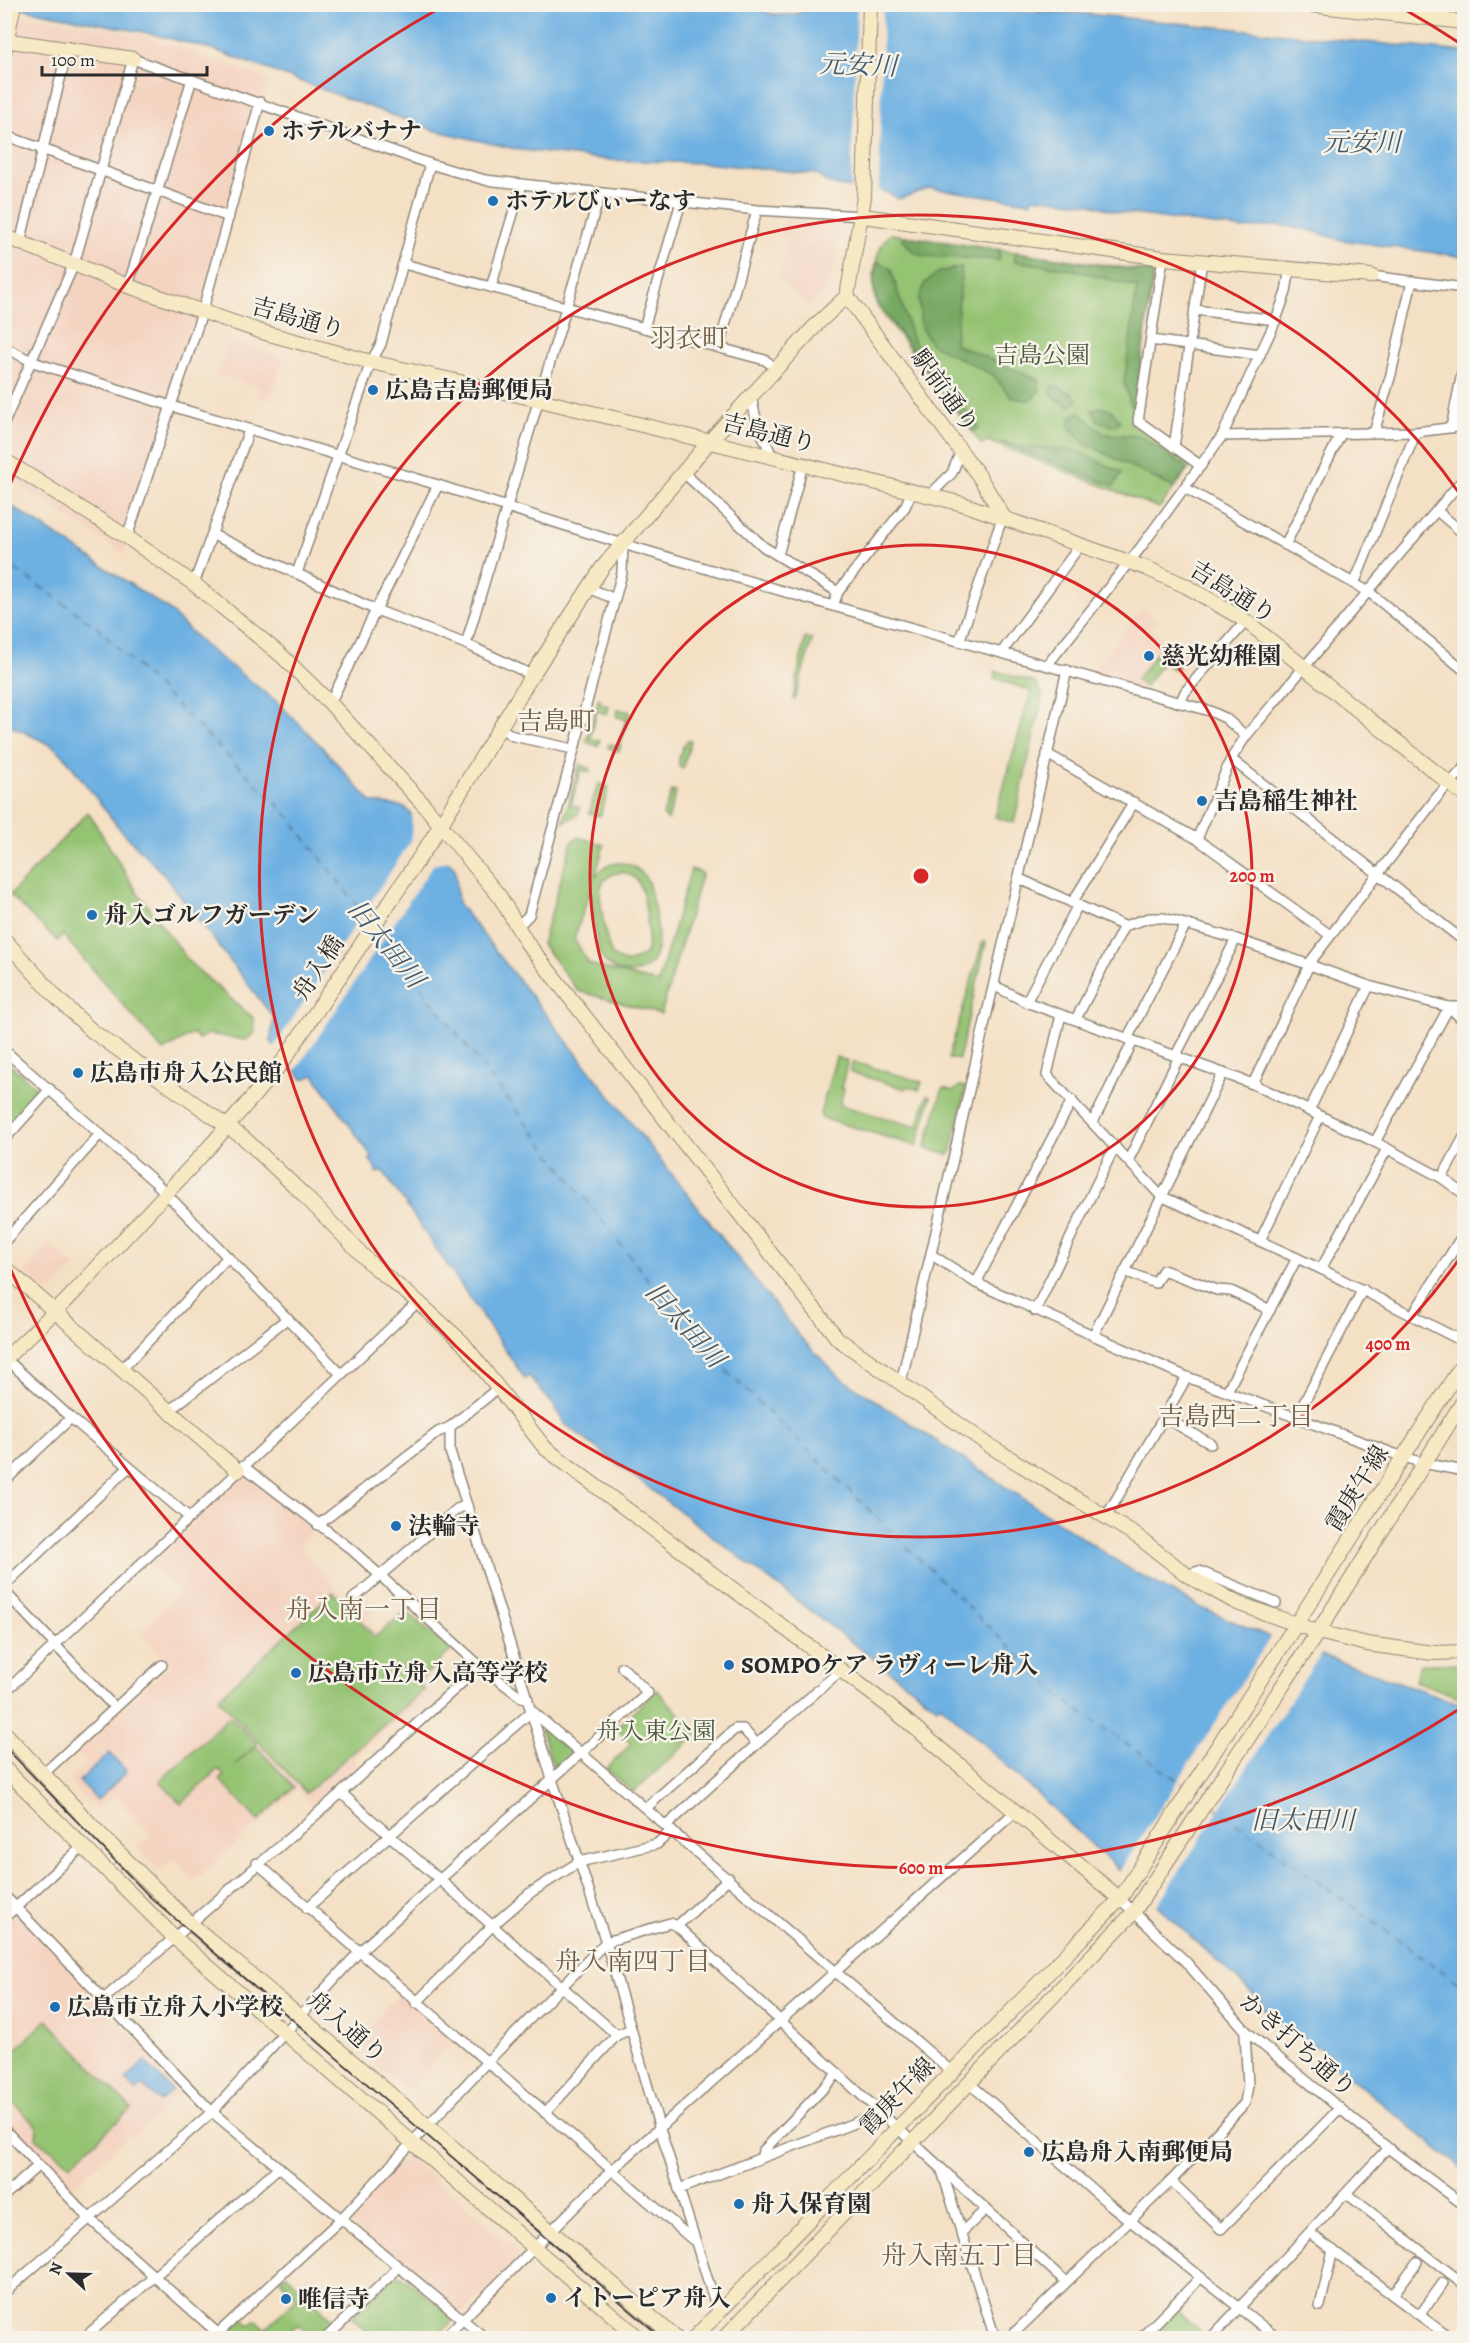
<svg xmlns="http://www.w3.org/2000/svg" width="1469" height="2343" font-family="Alegreya,'Noto Serif JP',serif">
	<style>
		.built { fill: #f4d3c0 }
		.green { fill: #94c372; stroke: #60774e; stroke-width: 1.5; fill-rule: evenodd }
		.forest { fill: #77a964; stroke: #516a48; stroke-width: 1.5 }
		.water { fill: #6db0e2; stroke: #4c6e86; stroke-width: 1.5 }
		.pier { fill: #f4e0c5 }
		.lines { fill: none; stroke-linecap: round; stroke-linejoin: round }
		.ferry { stroke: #425a6b; stroke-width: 1.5; stroke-dasharray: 8 6; stroke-linecap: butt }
		.street-casing { stroke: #908678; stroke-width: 12 }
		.secondary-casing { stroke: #908678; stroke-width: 16 }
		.street { stroke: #fff; stroke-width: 9 }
		.secondary { stroke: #f7e9c3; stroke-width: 14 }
		.tram { stroke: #2b2b2b; stroke-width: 1.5 }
		.ring { fill: none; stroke: #d62828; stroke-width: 3 }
		.poi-dot { fill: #1f6fb2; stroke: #f7f3e8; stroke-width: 2 }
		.labels { text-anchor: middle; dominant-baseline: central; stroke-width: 5; stroke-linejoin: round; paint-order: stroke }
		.poi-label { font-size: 24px; font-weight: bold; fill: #2b2b2b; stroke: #f7f3e8; text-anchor: start }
		.street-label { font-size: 24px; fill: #2b2b2b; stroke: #f7f3e8 }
		.park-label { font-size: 24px; fill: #4a5940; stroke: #f7f3e8 }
		.water-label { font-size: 26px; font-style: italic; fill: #425a6b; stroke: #f7f3e8 }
		.neighbourhood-label { font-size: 26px; fill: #6f5c45; stroke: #f7f3e8 }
		.centre { fill: #d62828; stroke: #f7f3e8; stroke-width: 3 }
		.ring-label { font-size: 18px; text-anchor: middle; font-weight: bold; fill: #d62828; stroke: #f7f3e8; stroke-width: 5; stroke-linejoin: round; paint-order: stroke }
	</style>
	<rect width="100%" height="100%" fill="#f7f3e8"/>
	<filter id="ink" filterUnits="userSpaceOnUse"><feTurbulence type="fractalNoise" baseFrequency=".0167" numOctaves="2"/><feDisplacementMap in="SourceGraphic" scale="12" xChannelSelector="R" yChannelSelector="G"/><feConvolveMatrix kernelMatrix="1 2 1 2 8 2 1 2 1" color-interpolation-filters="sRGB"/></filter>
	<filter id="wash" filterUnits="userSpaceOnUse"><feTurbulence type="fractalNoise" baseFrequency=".008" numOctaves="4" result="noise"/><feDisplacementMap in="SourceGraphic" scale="24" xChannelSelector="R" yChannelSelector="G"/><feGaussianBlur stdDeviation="1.35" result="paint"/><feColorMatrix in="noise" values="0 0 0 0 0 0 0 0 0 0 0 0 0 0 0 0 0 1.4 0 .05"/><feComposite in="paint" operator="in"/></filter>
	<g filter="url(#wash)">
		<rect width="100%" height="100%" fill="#f4e0c5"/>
		<!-- built -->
		<g class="built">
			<path d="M4,16L60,20L142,35L269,80L203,312L124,554L5,476Z"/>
			<path d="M785,218L835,223L841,232L832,272L821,294L810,307L777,278L789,237L780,234Z"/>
			<path d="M228,342L284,358L270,400L255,396L258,387L218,375Z"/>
			<path d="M1142,608L1157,620L1149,630L1173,648L1186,632L1202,645L1179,675L1163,664L1142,691L1090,674Z"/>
			<path d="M50,1244L75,1267L53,1290L45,1291L24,1272Z"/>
			<path d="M244,1476H249L314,1529L301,1542V1548L354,1608L368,1597L377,1608L365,1619L376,1633L406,1608L454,1651L421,1681L432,1693L354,1757L359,1765L332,1789V1796L316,1810L297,1789L194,1881L174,1858L159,1870L138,1848L151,1835L114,1795L97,1810L68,1781L87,1763L76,1751L171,1665L140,1632L178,1594L150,1565Z"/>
			<path d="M18,1915L185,2090L133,2138L129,2135L70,2190L5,2122V1924L13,1916Z"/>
			<path d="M400,1992L454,2040L409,2091L355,2045Z"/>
			<path d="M407,2155L520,2254L464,2312H458L348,2221Z"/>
		</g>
		<!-- green -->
		<g class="green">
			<path d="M891,234L1154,272L1133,422L1191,466L1159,508L988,441L982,445L877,306C870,286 874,247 891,234Z"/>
			<path d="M805,638L812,640L795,699H793Z"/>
			<path d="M1162,646L1182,661L1175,671L1163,662L1145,687L1136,680Z"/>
			<path d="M996,671L1036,683L1043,695L1014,823L995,817L1031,691L994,678Z"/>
			<path d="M599,698L602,704L609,706L607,714L597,711L590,738L600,741L598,746L586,742Z"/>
			<path d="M618,709L630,712L619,751L608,748L609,744L618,746L626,720L616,716Z"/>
			<path d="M688,740L691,741L683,768L679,767C678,759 682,744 688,740Z"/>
			<path d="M580,764L591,769L590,772L581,770L571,805L580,807L578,814L563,823Z"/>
			<path d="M598,784L609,787L600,816L589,813Z"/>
			<path d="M672,791L676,792L668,820L663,815Z"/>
			<path d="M88,812L137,892L190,963L253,1018L255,1032L246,1040L208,1034L198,1039L194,1033L163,1051L63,935L57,941L10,895Z"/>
			<path d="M578,837L604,845L595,877C611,856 635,860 648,881C653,907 675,969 631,973C621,973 609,968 603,959C592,941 596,911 590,891L574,939L589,964L658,983L691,869L702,873L661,1014L578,991L542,944L572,841ZM623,872C629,874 636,877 639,883C645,896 652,942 645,954L630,962C624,962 618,960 613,956C607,949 598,896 601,887C604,877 613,873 623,872Z"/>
			<path d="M983,941L986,943L959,1059H948Z"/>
			<path d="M836,1057L848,1061L841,1088L844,1089L840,1105L917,1127L927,1095L931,1097L917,1146L822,1118L820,1114Z"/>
			<path d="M5,1060L37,1088L36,1095L5,1131Z"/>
			<path d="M853,1062L922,1082L919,1090L907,1086L906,1089L850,1072Z"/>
			<path d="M960,1086L966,1087L951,1153L948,1155L925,1148L943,1088L953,1091Z"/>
			<path d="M333,1592L375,1637L406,1611L451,1650L418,1682L424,1690L306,1793L218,1698Z"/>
			<path d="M1464,1663V1699L1415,1681L1420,1664Z"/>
			<path d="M657,1690L698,1734L633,1792L606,1769L631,1744L616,1728Z"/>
			<path d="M230,1716L257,1744L236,1764L256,1746L294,1787L258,1821L220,1780L224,1776L218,1769L181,1804L160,1781Z"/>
			<path d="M543,1729L571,1752L572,1755L557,1769L554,1768L541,1731Z"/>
			<path d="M47,2020L131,2109L70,2165C57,2151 48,2150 36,2138L37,2127L5,2094V2060Z"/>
			<path d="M287,2274L336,2324L321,2338H313L298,2324L283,2338L227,2337L226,2331L241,2318L249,2326L256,2320L265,2329L297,2298L281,2280Z"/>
			<path d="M395,2276H401L452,2316V2322L435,2338H373L352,2317Z"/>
			<path d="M1175,2310L1205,2336L1203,2338H1147Z"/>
		</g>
		<!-- forest -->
		<g class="forest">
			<path d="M905,236L1000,250L999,260L924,256L912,251L902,238Z"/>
			<path d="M1016,252L1153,273L1135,406L1131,405L1124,384L1137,287L1071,269L1014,261Z"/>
			<path d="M878,261L891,269L913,341L979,428L973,431L878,303L873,286Z"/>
			<path d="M962,267L955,344L1039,380L1040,390L1030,401L1011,397L993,375L931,344L921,328L919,299L925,283L939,272Z"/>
			<path d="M1057,386L1074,395L1078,401L1069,407L1052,395L1051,387Z"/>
			<path d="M1099,407L1111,410L1120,421L1113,426L1098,421L1092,410Z"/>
			<path d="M1079,412L1104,434L1140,436L1187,468L1174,488L1084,443L1069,427L1071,417Z"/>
			<path d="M1000,442L1024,447L1074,450L1122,472L1114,486Z"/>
		</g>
		<!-- water -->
		<g class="water">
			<path d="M747,4C783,24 796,12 830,5C849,0 888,5 909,4L919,8L1077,13L1464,52V257L1341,240L1309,230L1277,225L1244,229L1117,212L1091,204L1032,197L1030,202L929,188L899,199C870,178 842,199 816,174L703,163L610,160L520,150L433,130L212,49L148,33L4,5Z"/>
			<path d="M4,501L168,609L205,646L276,701L324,749L371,802L405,807L455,869L458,903L800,1337L837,1375L1131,1570L1202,1608L1270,1637L1464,1705V2170L1336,2066L1317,2045L1313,2048L1292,2029L1288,2031L1263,2009L1265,2005L940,1704L937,1707L565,1424L555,1407L529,1376L525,1379L383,1171L378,1173L370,1160L372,1157L314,1075L303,1079L270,1041L274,1018L164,875L119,828L64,756L53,746L5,723Z"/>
			<path d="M110,1753L127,1772L97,1800L79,1781Z"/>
			<path d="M144,2061L172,2090L160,2102L143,2085L137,2091L126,2079Z"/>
		</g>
		<!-- pier -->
		<g class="pier">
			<path d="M857,5H883L879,192L851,191Z"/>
			<path d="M412,814L452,860L433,865L294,1073L273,1048L411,841Z"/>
			<path d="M1272,1635L1322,1652L1156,1907L1119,1872Z"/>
		</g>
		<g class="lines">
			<!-- ferry -->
			<g class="ferry">
				<path d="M4,561L98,628L285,812L369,921"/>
				<path d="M378,932L696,1341L1064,1700L1184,1785"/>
				<path d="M1213,1806L1464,1987"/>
			</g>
		</g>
	</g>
	<g filter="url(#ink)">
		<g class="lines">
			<!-- street casing -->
			<g class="street-casing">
				<g id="street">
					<path d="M4,135L229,217"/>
					<path d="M20,243L68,47"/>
					<path d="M1163,258L1138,421L1201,466"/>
					<path d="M404,264L765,360L777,369"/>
					<path d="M1371,276L1464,288"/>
					<path d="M128,286L192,79"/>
					<path d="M491,287L522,184"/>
					<path d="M1195,310L1276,320"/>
					<path d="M644,328L681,202"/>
					<path d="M1151,340L1260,355"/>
					<path d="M4,347L33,362L171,406L438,485L623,544L833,606L1210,711L1225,718L1246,736"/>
					<path d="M719,347L757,210"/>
					<path d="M751,397L757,423L772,456"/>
					<path d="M4,423L74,264L133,59L430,164L485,180L757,210L863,216"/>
					<path d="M1451,428L1464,363"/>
					<path d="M1374,433L1391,374L1412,281"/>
					<path d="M1222,436L1416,432L1464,426"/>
					<path d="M1174,447L1202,261"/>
					<path d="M685,474L764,547L838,592L833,606"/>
					<path d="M1185,488L1369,592L1464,670"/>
					<path d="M930,495L952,473L961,451"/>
					<path d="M1437,511L1464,534"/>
					<path d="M213,535L376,610L466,644L532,675"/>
					<path d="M127,537L202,313L260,102"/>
					<path d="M1285,545L1341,434"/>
					<path d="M778,555L803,465"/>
					<path d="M297,573L371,362L381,344L430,164"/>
					<path d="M194,584L249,430"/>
					<path d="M1354,584L1416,432"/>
					<path d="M588,588L615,599"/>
					<path d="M838,592L905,507L912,491"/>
					<path d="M960,639L1003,516"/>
					<path d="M466,644L600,194"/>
					<path d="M1002,652L1081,544"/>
					<path d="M1048,664L1141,547L1222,436L1276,320L1286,292L1290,267"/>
					<path d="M330,703L438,485"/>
					<path d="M1180,703L1185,692L1246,621"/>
					<path d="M500,728L513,736L573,749"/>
					<path d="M1047,754L1197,839L1330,935"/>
					<path d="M1231,759L1464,941"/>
					<path d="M1197,839L1231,759L1246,736L1464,478"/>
					<path d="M1020,879L1124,926L1149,918H1164L1236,939L1369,986L1449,1007H1464"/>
					<path d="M1072,903L1134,802"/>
					<path d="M517,927L529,915L622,573L623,544"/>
					<path d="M995,986L1026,1002L1253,1084L1375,1142L1442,1178L1464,1194"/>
					<path d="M1026,1002L1078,905"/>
					<path d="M1061,1015L1047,1075L1161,1196L1321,1269L1464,1342"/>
					<path d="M1076,1019L1124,926"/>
					<path d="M1127,1039L1186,924"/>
					<path d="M4,1050L156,1183L340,1373"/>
					<path d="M1176,1055L1236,939"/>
					<path d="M1253,1084L1311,961L1438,796L1464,768"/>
					<path d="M1309,1111L1369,986"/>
					<path d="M1093,1122L1133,1041"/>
					<path d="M4,1140L50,1089"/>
					<path d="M1375,1142L1449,1007L1464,1021"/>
					<path d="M1129,1159L1179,1057"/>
					<path d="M1442,1178L1464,1137"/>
					<path d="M1260,1241L1320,1116"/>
					<path d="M4,1242L100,1134"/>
					<path d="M932,1255L976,1283L1187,1377L1392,1453L1423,1463L1464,1471"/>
					<path d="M1321,1269L1387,1149"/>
					<path d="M1125,1271L1155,1283L1163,1270L1217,1290L1231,1291L1270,1310"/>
					<path d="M976,1283L1072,1100"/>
					<path d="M1035,1311L1115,1146"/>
					<path d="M1412,1316L1464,1233"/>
					<path d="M1093,1336L1223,1073"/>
					<path d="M6,1359L71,1418L190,1518"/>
					<path d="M122,1369L228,1257"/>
					<path d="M901,1382L1067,670"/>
					<path d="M497,1389L450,1427V1451L552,1779L606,1942L660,2129L718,2312"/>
					<path d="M1227,1391L1297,1258"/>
					<path d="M170,1410L288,1318"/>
					<path d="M1164,1417L1211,1444"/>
					<path d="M1296,1418L1363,1289"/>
					<path d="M243,1466L352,1550L480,1666L521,1697L528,1699"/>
					<path d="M4,1482L71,1418"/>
					<path d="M1106,1517L1187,1377"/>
					<path d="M318,1525L438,1432L450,1427"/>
					<path d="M1187,1575L1199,1571L1276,1603"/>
					<path d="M4,1586L129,1467"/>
					<path d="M4,1591L115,1708"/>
					<path d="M353,1599L457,1509L467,1505"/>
					<path d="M4,1693L418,1302"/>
					<path d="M43,1774L162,1665"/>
					<path d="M341,1793L617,2035"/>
					<path d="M646,1808L735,1729H743L757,1744L841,1670"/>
					<path d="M666,1826L757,1744"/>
					<path d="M257,1863L693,2240"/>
					<path d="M4,1895L212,2112L485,2338"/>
					<path d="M1120,1899L1186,1962L1247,2032L1388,2148L1464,2205"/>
					<path d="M307,1908L532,1711L951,2071"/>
					<path d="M4,1918L82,1847"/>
					<path d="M677,1926L729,1878"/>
					<path d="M105,1998L341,1793L480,1666"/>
					<path d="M416,2003L492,1926L530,1893L579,1862L657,1844L671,1831"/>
					<path d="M969,2083L1108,2203L1277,2338"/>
					<path d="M545,2113L617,2035L631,2029"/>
					<path d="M4,2129L90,2219L223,2338"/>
					<path d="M761,2158L763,2151L838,2073"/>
					<path d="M943,2170L1066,2282"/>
					<path d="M1171,2181L1221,2229L1340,2108"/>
					<path d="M679,2189L881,2113"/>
					<path d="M1347,2194L1464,2284"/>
					<path d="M4,2196L39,2165"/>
					<path d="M961,2233L986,2209"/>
					<path d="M1311,2234L1450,2338"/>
					<path d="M4,2293L212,2112L359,1952L648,1693L622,1667"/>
					<path d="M1393,2295L1417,2262"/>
					<path d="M1320,2306L1333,2250"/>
					<path d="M1420,2315L1443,2283"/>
					<path d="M84,2338L279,2167"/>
					<path d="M213,2338L340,2220L486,2063L606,1942L670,1923L677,1926L941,2168L995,2338"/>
					<path d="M326,2338L398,2268"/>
					<path d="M444,2338L610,2172L1015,1812"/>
					<path d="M1009,2338L1171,2181L1245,2103L1248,2085L1245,2035L1247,2032"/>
					<path d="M1141,2338L1200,2278"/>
					<path d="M1211,2338L1388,2148"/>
				</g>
			</g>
			<!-- secondary casing -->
			<g class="secondary-casing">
				<g id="secondary">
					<path d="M1301,4L1464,22"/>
					<path d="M1462,4L1464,5"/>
					<path d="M4,40L133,59"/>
					<path d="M4,53L14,4"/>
					<path d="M863,216L1163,258L1371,276"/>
					<path d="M4,236L128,286L262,332L371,362L540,400L963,504L1146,568L1186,586L1246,621L1464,795"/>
					<path d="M847,296L979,476L1003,516"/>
					<path d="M4,460L127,537L194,584L281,655L330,703L424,805L500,897L527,943L838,1339L990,1446L1137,1536L1187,1575L1237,1603L1318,1632L1367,1644L1433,1653L1464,1652"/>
					<path d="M4,939L55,996L92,1031L245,1139L304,1195L372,1265L418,1302L463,1343L545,1448L890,1707L1120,1899"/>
					<path d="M4,1267L238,1471"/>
					<path d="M4,1360L67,1300L212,1144L281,1064L430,842L532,675L602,568L709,442L818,323L847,296L864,197L870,4"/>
					<path d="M4,1732L97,1831L191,1924L676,2338"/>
					<path d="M4,1768L175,1938L639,2338"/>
					<path d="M694,2338L1120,1899L1464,1362"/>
					<path d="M724,2338L1133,1913L1318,1632L1464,1400"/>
				</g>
			</g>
			<!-- street -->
			<use href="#street" class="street"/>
			<!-- secondary -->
			<use href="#secondary" class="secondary"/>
			<!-- tram -->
			<path class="tram" d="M4,1746L150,1897L662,2338"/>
		</g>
	</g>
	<!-- distance rings -->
	<g class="ring">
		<circle cx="921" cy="876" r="331"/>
		<path d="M1462 1255A661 661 0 1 1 1462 497"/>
		<path d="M1461 1708A992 992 0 0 1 5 1256M5 496A992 992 0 0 1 440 8M1402 8A992 992 0 0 1 1461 44"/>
	</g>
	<!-- markers -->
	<g class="poi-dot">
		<circle cx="269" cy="131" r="6"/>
		<circle cx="493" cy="201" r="6"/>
		<circle cx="373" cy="390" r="6"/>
		<circle cx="1149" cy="656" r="6"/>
		<circle cx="1202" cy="801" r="6"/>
		<circle cx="92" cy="915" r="6"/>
		<circle cx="78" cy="1073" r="6"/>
		<circle cx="396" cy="1526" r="6"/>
		<circle cx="729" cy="1665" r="6"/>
		<circle cx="296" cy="1673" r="6"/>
		<circle cx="55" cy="2007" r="6"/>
		<circle cx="1029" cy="2152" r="6"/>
		<circle cx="739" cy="2204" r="6"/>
		<circle cx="551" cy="2298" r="6"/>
		<circle cx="286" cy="2299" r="6"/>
	</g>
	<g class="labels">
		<!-- poi labels -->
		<g class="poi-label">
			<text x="281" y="131">ホテルバナナ</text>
			<text x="505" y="201">ホテルびぃーなす</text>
			<text x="385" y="390">広島吉島郵便局</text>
			<text x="1161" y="656">慈光幼稚園</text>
			<text x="1214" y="801">吉島稲生神社</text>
			<text x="104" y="915">舟入ゴルフガーデン</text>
			<text x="90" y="1073">広島市舟入公民館</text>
			<text x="408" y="1526">法輪寺</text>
			<text x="741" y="1665">SOMPOケア ラヴィーレ舟入</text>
			<text x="308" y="1673">広島市立舟入高等学校</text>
			<text x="67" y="2007">広島市立舟入小学校</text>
			<text x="1041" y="2152">広島舟入南郵便局</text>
			<text x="751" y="2204">舟入保育園</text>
			<text x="563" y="2298">イトーピア舟入</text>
			<text x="298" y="2299">唯信寺</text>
		</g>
		<!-- street labels -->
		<g class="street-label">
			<text transform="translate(298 318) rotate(16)">吉島通り</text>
			<text transform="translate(945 391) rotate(54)">駅前通り</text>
			<text transform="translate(769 433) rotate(14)">吉島通り</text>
			<text transform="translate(1233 592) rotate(32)">吉島通り</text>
			<text transform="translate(318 968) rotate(-56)">舟入橋</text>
			<text transform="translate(1357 1488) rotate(-58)">霞庚午線</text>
			<text transform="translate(347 2027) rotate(41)">舟入通り</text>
			<text transform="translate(1298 2045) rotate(41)">かき打ち通り</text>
			<text transform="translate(897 2096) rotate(-46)">霞庚午線</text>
		</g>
		<!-- park labels -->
		<g class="park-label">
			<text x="1042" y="355">吉島公園</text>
			<text x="656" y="1731">舟入東公園</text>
		</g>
		<!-- water labels -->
		<g class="water-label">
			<text transform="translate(858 65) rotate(2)">元安川</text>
			<text x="1362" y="142">元安川</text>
			<text transform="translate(386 944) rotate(51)">旧太田川</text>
			<text transform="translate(685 1325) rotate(48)">旧太田川</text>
			<text x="1303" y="1820">旧太田川</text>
		</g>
		<!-- neighbourhood labels -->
		<g class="neighbourhood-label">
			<text x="689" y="338">羽衣町</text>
			<text x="556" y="721">吉島町</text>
			<text x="1236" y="1416">吉島西二丁目</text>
			<text x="364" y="1609">舟入南一丁目</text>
			<text x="633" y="1961">舟入南四丁目</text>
			<text x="959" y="2255">舟入南五丁目</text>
		</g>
	</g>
	<circle cx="921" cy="876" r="9" class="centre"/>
	<g class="ring-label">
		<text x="1252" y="882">200 m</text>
		<text x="1388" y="1350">400 m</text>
		<text x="921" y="1874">600 m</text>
	</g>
	<!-- margin -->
	<rect width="1469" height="2343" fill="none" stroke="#f7f3e8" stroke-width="24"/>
	<!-- north arrow -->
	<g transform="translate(69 2274) rotate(292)" stroke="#f7f3e8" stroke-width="4.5" paint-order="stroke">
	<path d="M0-4.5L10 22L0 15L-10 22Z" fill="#2b2b2b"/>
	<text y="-9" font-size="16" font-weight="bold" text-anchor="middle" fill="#2b2b2b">N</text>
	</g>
	<!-- scale -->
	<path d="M42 66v9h165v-9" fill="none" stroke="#2b2b2b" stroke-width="3"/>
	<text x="51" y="66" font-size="18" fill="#2b2b2b" stroke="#f7f3e8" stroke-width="4.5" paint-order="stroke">100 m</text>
</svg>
